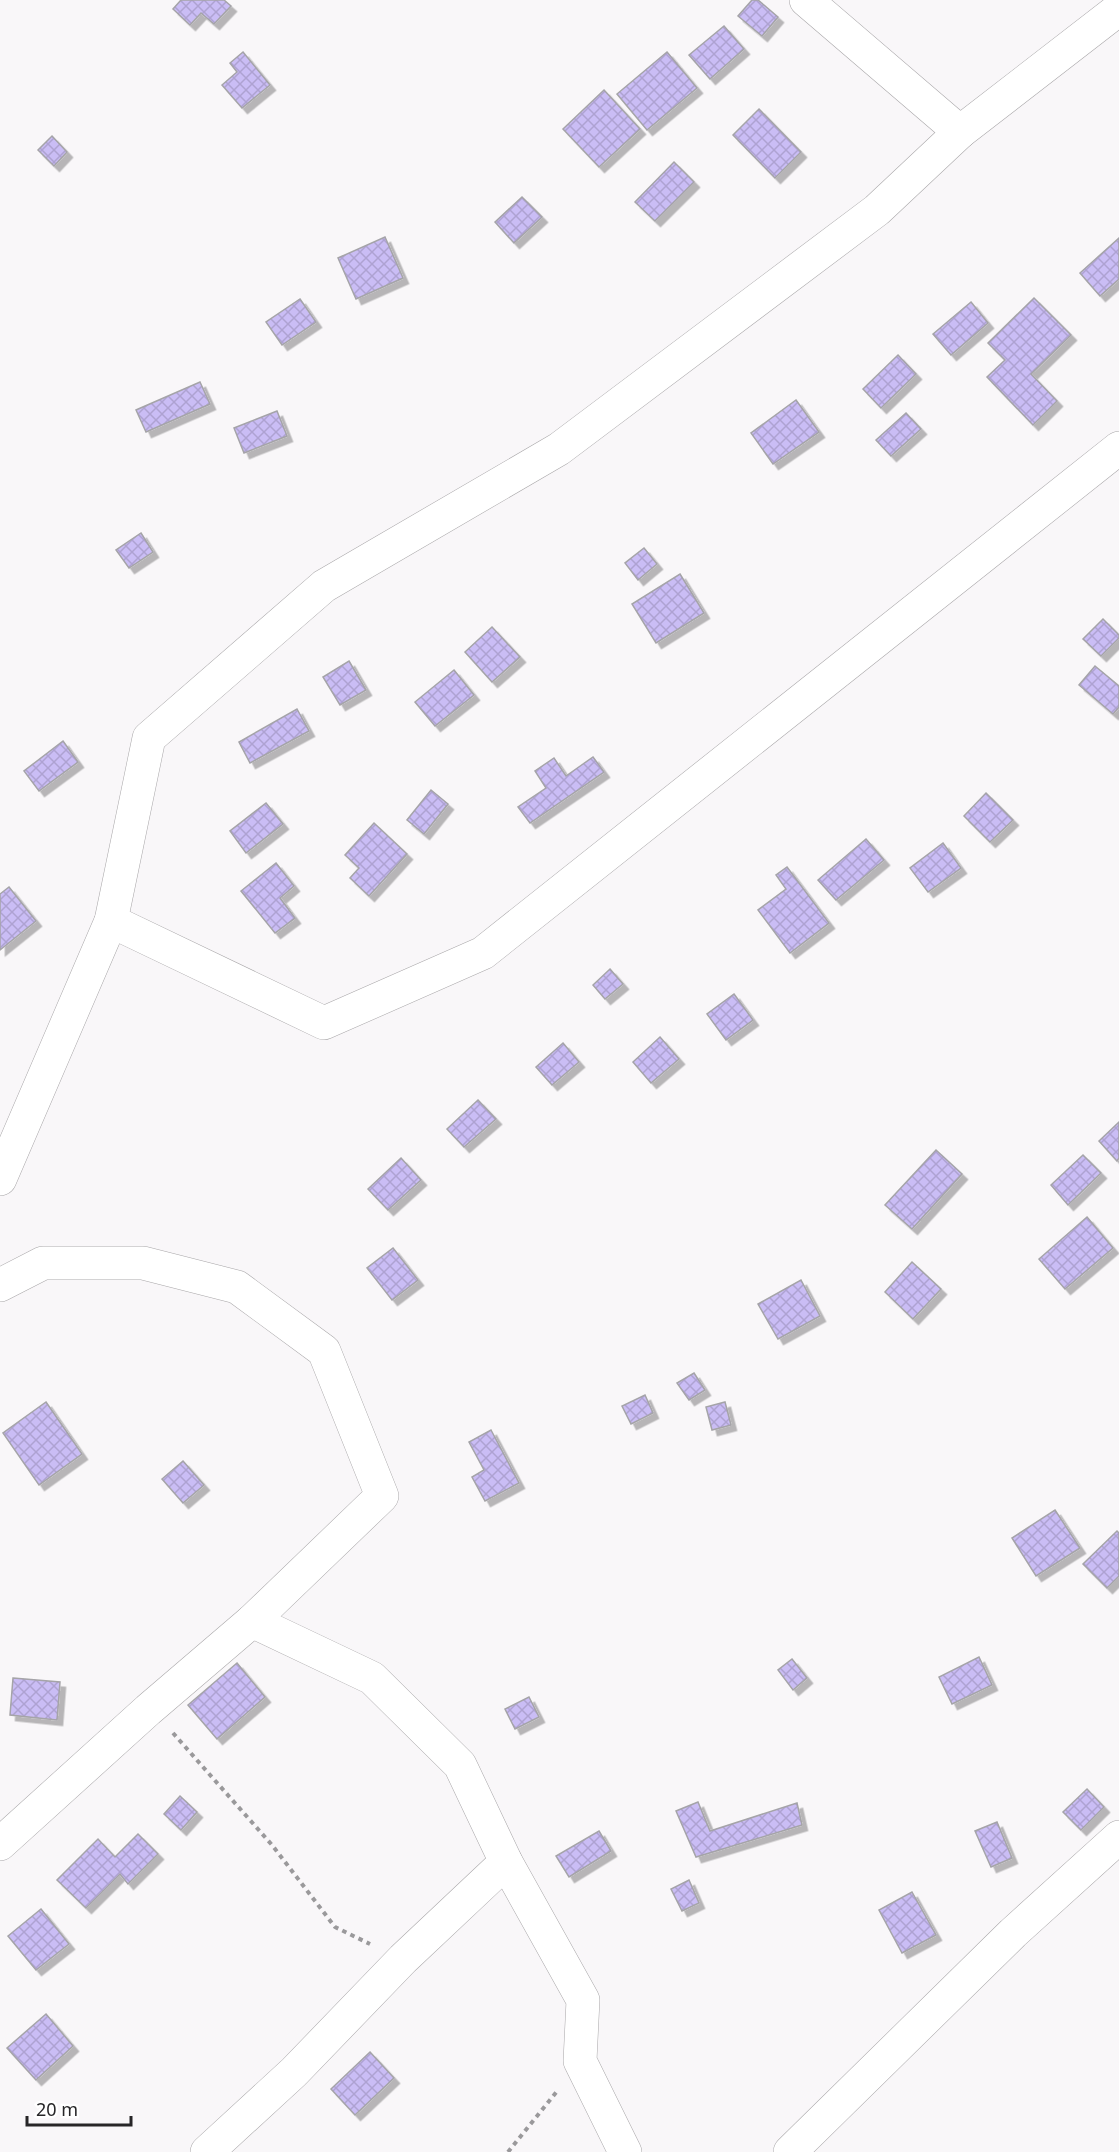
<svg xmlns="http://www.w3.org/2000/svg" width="1119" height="2152" font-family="'Noto Sans',sans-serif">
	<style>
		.building { fill: url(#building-cross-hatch); stroke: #a5a4a8; stroke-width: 1.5; filter: url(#shadow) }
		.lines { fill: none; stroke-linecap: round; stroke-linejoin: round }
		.minor-casing { stroke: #a9a7a9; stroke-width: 34 }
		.path { stroke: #9a999b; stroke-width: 4; stroke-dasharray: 4.5 4.5; stroke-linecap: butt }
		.minor { stroke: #fff; stroke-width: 33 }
	</style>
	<defs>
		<pattern id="building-cross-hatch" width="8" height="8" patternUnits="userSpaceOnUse" patternTransform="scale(1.5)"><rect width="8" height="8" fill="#cabdf5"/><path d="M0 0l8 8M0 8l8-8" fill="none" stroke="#aea2d2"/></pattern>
		<filter id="shadow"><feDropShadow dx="5.5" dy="5.5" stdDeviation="0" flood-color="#0004"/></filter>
	</defs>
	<rect width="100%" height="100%" fill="#f9f7f9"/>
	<!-- building -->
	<g class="building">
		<path d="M181,0H224L231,6L214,24L201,13L190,25L173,9Z"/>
		<path d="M752,0H758L778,17L762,36L738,16Z"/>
		<path d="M724,26L744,49L710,79L689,55Z"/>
		<path d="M243,52L270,85L242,108L222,85L237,72L230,63Z"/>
		<path d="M667,52L697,88L647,130L617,94Z"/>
		<path d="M604,90L640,129L599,167L563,129Z"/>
		<path d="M759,109L801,152L775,178L733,135Z"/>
		<path d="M52,136L67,152L54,166L38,150Z"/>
		<path d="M674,162L694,182L655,221L635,202Z"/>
		<path d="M522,197L542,217L514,243L495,222Z"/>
		<path d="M385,237L403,278L356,299L338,258Z"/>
		<path d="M1119,238V279L1100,296L1080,273Z"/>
		<path d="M1034,298L1071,335L1031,374L1057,401L1033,425L987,377L1005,360L988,343Z"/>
		<path d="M300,299L316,322L282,345L266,322Z"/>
		<path d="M971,302L988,323L951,355L933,334Z"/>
		<path d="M898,355L916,374L881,408L863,389Z"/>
		<path d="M200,382L210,404L146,432L136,410Z"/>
		<path d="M796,400L819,432L773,464L751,433Z"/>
		<path d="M277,411L287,436L244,453L234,428Z"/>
		<path d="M906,413L921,429L891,456L876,440Z"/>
		<path d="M141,533L153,552L129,568L116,550Z"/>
		<path d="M644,548L657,564L638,580L625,563Z"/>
		<path d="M680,574L704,613L656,643L632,604Z"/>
		<path d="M1103,619L1119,635V638L1101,656L1083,639Z"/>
		<path d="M492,627L520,657L492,682L465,652Z"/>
		<path d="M349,661L366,690L340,705L323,677Z"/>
		<path d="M1095,666L1119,686V707L1113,714L1079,685Z"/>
		<path d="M454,670L474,695L435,726L415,702Z"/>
		<path d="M297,709L309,731L250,763L239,742Z"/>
		<path d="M63,741L78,762L39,791L24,771Z"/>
		<path d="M593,757L604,772L530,823L518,807L546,788L535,771L554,758L566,776Z"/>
		<path d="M431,790L448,804L424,834L407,820Z"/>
		<path d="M986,793L1013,820L990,842L964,816Z"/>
		<path d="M266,803L283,824L246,853L230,831Z"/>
		<path d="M374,823L407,854L369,896L350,878L359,868L345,855Z"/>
		<path d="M866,839L884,860L836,900L818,880Z"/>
		<path d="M943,843L961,868L928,892L910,868Z"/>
		<path d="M276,863L294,886L280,898L295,918L275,933L241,891Z"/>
		<path d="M787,867L829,923L790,953L758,910L786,889L776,875Z"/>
		<path d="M9,887L36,921L0,950V894Z"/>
		<path d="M610,969L623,984L605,999L593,985Z"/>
		<path d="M734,994L753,1020L726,1040L707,1014Z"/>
		<path d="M660,1037L679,1059L651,1083L633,1062Z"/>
		<path d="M563,1043L579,1062L552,1085L536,1067Z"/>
		<path d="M478,1100L496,1119L464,1147L447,1129Z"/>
		<path d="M1119,1122V1158L1117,1161L1099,1141Z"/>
		<path d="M936,1150L962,1174L912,1229L885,1205Z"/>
		<path d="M1083,1155L1101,1173L1068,1205L1051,1185Z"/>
		<path d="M401,1158L421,1180L388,1210L368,1189Z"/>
		<path d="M1087,1217L1113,1248L1065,1289L1039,1259Z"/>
		<path d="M393,1248L418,1280L392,1300L367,1268Z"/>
		<path d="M912,1262L941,1289L913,1319L885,1292Z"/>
		<path d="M801,1280L820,1316L778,1339L758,1304Z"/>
		<path d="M694,1373L705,1390L689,1400L677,1383Z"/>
		<path d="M645,1395L653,1413L631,1424L622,1406Z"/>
		<path d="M46,1402L82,1454L39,1485L3,1433Z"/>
		<path d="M725,1402L731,1425L712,1430L706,1407Z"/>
		<path d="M491,1430L519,1483L485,1501L472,1477L484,1470L469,1442Z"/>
		<path d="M183,1461L204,1485L183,1503L162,1479Z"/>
		<path d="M1055,1510L1080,1548L1036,1576L1012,1538Z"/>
		<path d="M1117,1531L1119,1533V1576L1107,1588L1083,1564Z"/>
		<path d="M979,1657L992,1685L952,1704L939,1677Z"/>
		<path d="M792,1659L807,1678L793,1690L778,1670Z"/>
		<path d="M237,1663L265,1697L217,1739L188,1705Z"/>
		<path d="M13,1678L60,1682L57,1720L10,1715Z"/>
		<path d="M529,1697L539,1717L515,1729L505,1709Z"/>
		<path d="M1087,1789L1104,1807L1081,1830L1063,1812Z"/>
		<path d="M180,1796L197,1812L181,1830L164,1814Z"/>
		<path d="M698,1802L710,1831L797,1803L802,1825L696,1857L676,1811Z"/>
		<path d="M997,1822L1012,1858L991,1867L975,1831Z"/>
		<path d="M599,1831L611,1851L569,1877L556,1856Z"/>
		<path d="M138,1834L158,1854L128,1884L120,1874L86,1908L57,1880L98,1839L115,1857Z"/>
		<path d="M689,1880L699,1903L682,1911L671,1889Z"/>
		<path d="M912,1892L936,1935L902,1953L879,1910Z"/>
		<path d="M41,1909L69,1944L36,1970L8,1936Z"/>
		<path d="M46,2014L73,2046L36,2080L7,2048Z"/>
		<path d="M370,2052L394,2078L355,2115L331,2089Z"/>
	</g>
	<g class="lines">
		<!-- minor casing -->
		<g class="minor-casing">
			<g id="minor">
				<path d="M806,0L960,132L1119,9"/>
				<path d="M111,921L324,1023L483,953L1119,448"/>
				<path d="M0,1179L111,921L149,738L324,586L559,449L877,210L960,132"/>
				<path d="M0,1285L43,1263H143L237,1287L324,1351L382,1496L252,1621L148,1710L0,1844"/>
				<path d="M252,1621L372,1678L460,1765L506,1862L583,2000L580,2061L625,2152"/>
				<path d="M207,2152L294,2072L403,1959L506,1862"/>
				<path d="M790,2152L1013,1933L1119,1837"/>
			</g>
		</g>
		<!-- path -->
		<g class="path">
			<path d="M173,1733L272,1845L335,1927L370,1944"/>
			<path d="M508,2152L558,2090"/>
		</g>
		<!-- minor -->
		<use href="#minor" class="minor"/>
	</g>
	<!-- scale -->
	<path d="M27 2116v9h104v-9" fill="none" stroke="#272628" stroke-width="3"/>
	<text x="36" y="2116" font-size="18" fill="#272628" stroke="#ffffff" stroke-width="4.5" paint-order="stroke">20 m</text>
</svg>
